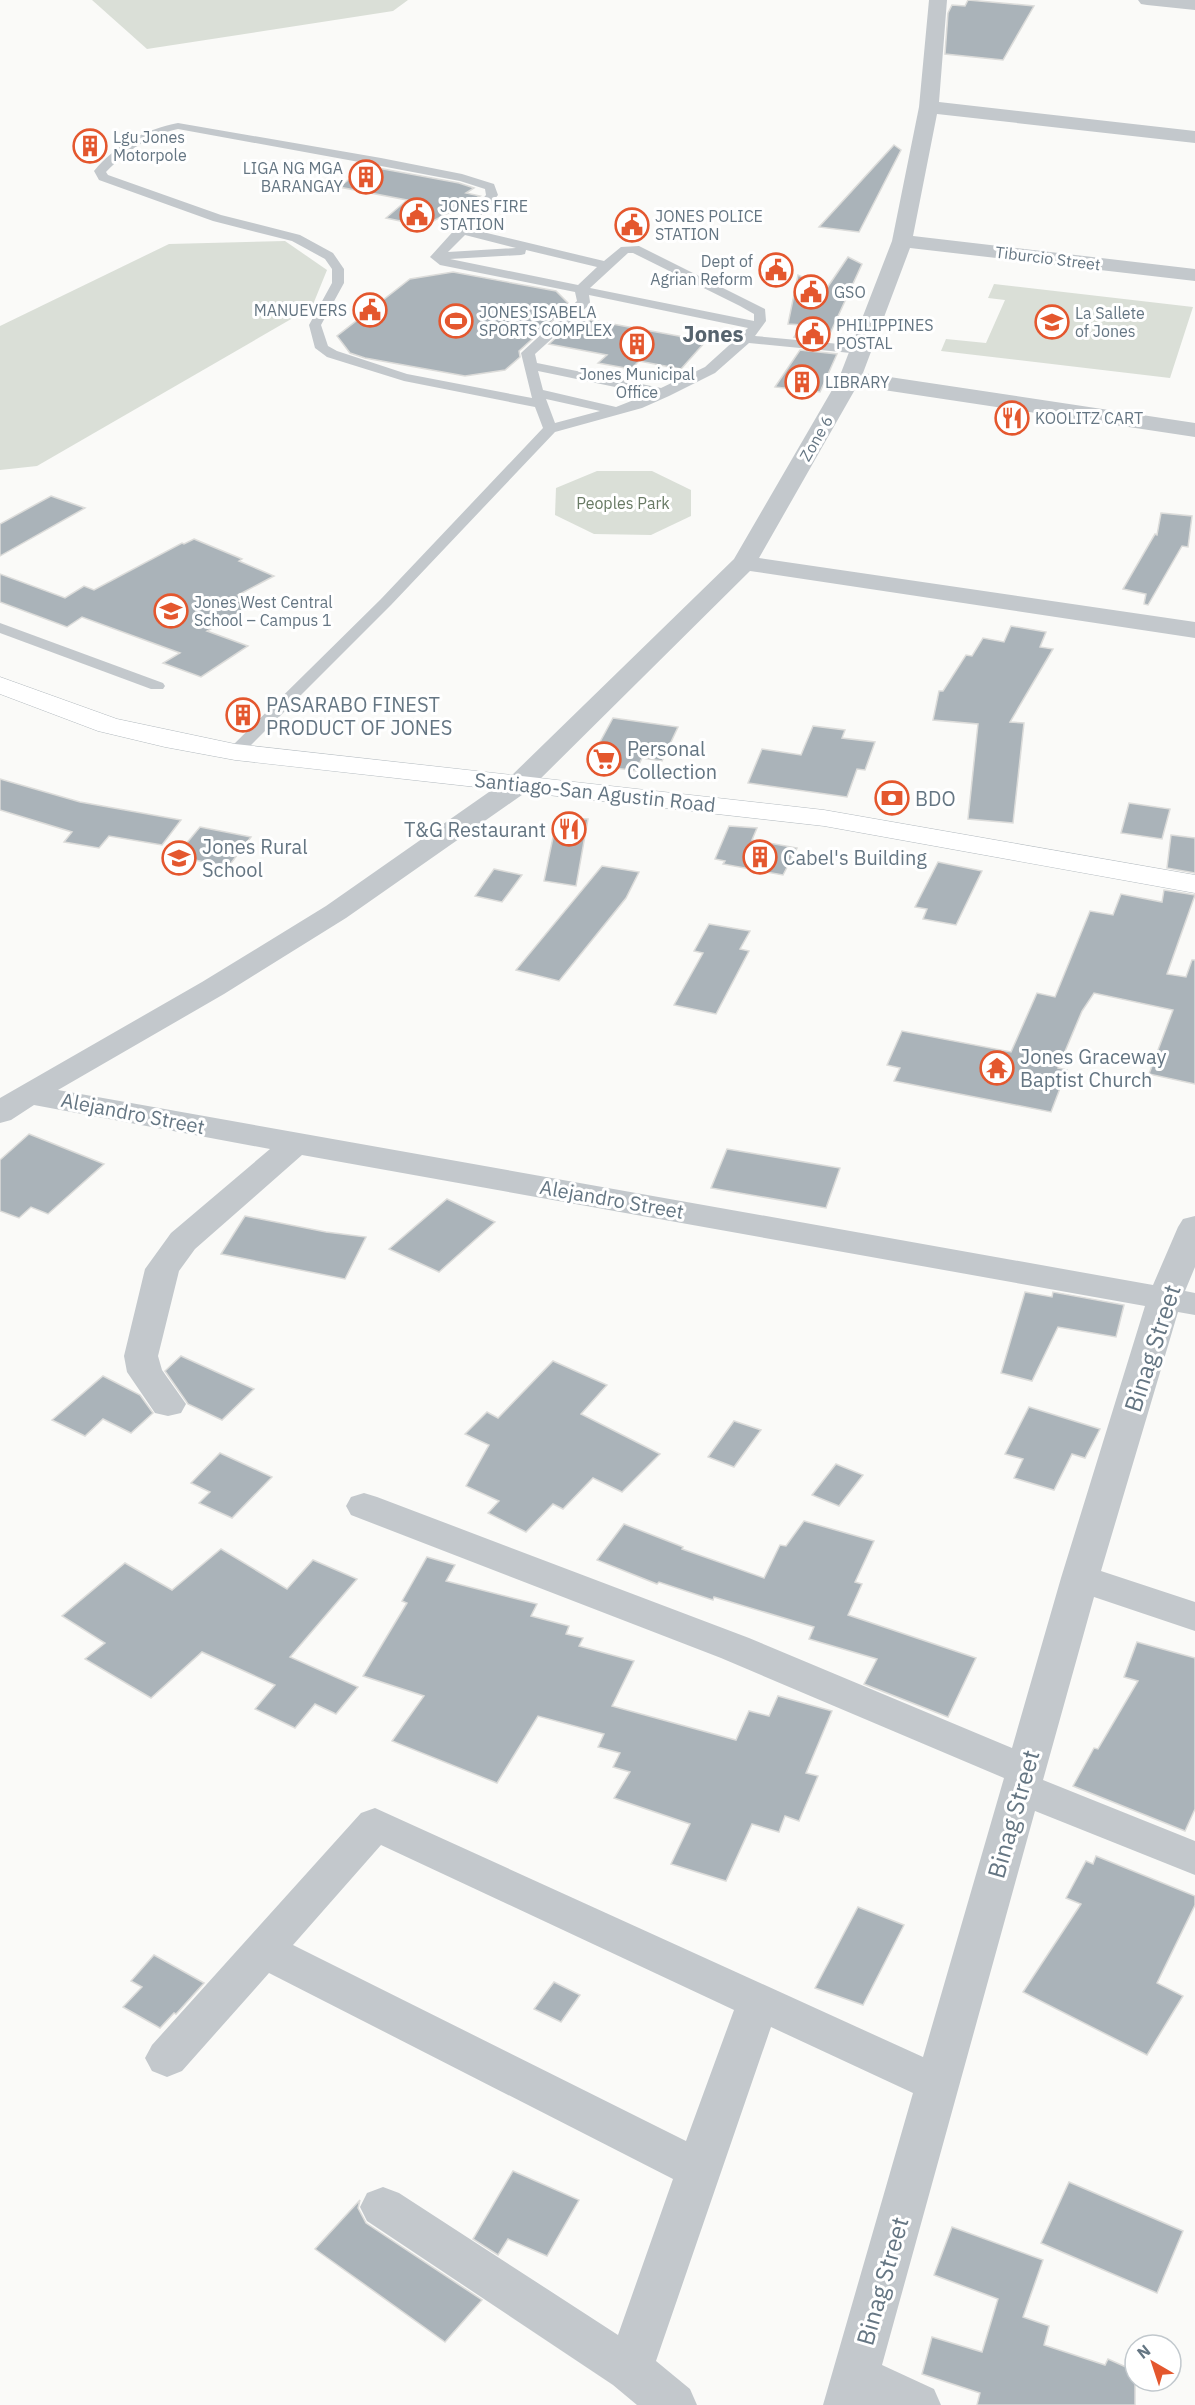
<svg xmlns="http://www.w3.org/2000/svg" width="1195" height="2405" font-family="'IBM Plex Sans',sans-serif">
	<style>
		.green { fill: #dadfd7 }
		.building { fill: #aab3b9; stroke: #dcdcda; stroke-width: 1.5 }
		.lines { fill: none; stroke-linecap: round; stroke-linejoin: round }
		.secondary-casing { stroke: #b3babf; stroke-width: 1 }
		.service { fill: #c3c8cc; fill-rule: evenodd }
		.minor { fill: #c3c8cc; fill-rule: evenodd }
		.secondary { fill: #fff; fill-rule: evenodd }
		.labels { text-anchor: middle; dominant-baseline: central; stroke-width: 6; stroke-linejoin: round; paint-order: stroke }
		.far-poi-label { font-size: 16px; fill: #657683; stroke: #fff; text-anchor: start }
		.far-street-label { font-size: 16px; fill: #657683; stroke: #fff }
		.far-park-label { font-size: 16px; fill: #687a64; stroke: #fff }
		.poi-label { font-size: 20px; fill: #657683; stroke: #fff; text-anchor: start }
		.street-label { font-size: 20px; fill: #657683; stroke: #fff }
		.far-district-label { font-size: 22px; font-weight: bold; fill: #57646e; stroke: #fff }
		.near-street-label { font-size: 24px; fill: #657683; stroke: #fff }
	</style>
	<rect width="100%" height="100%" fill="#fafaf8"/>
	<!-- green -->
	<g class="green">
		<path d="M92,0H408L393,11L147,49Z"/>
		<path d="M285,241L327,270L312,307L37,466L0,470V326L169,244Z"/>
		<path d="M994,284L1193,307L1170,378L941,351L946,339L986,343L1005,300L988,298Z"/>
		<path d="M597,471H652L691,490V516L651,535L594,534L555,515L556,488Z"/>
	</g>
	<!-- building -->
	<g class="building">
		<path d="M968,0L1034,6L1003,60L945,54L948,13L952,5L965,6Z"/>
		<path d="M894,145L901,150L859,232L819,227Z"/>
		<path d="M367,166L459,183L474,188L466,193L480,196L424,226L386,218L407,200L339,187Z"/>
		<path d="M848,257L862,264L827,340L794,337L802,325L788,324L798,275L827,288Z"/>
		<path d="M453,272L556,291L570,305L519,351L520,357L505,370L465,376L365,358L350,353L337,336L410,279Z"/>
		<path d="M581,315L585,319L706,341L681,369L639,361L631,369L598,363L607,355L549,344Z"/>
		<path d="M800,350L837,354L820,392L775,387Z"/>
		<path d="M51,496L85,508L0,556V524Z"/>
		<path d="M1161,513L1192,516L1188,547L1182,546L1148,605L1144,604L1146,594L1123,589L1155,534L1157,535Z"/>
		<path d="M194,539L242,559L239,561L274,576L238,595L256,603L207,631L248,646L201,677L163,663L180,653L82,617L67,627L0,602V574L65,598L84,586L94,590L182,543L184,544Z"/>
		<path d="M1011,626L1046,632L1040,647L1053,649L1010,722L1024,723L1013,823L968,819L978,724L933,720L939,691H943L966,655L972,656L983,638L1004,642Z"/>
		<path d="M613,718L678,727L662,761L642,758L636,771L588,764Z"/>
		<path d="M813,726L845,730L842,738L875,742L865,770L857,769L847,797L748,783L762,749L801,755Z"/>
		<path d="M0,779L80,802L181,820L162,845L109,836L99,848L64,842L72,832L0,810Z"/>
		<path d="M1129,803L1170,809L1162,839L1121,833Z"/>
		<path d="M557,818L588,819L576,886L544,881Z"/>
		<path d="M729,826L757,828L752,840L797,848L783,875L723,864L725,861L715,859Z"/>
		<path d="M200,827L251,837L228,867L176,856Z"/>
		<path d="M1171,835L1195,838V873L1167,868Z"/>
		<path d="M938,862L982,871L956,925L923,919L927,909L915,907Z"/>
		<path d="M602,866L639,872L626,898L559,981L516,970Z"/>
		<path d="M494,869L522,875L502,902L475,896Z"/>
		<path d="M1164,890L1195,895L1167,974L1186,977L1192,960H1195V1084L1149,1074L1173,1010L1094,993L1082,1011L1058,1068L1067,1070L1051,1112L894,1081L900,1068L887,1065L902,1031L1011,1052L1037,993L1055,997L1090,911L1113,915L1121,894L1162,902Z"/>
		<path d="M709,924L750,931L740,949L749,951L716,1014L674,1005L703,953L694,951Z"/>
		<path d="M29,1134L104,1164L48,1214L31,1207L19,1218L0,1211V1160Z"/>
		<path d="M727,1149L840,1168L826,1208L711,1188Z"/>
		<path d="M447,1199L495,1222L439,1272L389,1249Z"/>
		<path d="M245,1216L326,1232L366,1237L345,1279L221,1254Z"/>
		<path d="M1025,1292L1052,1297L1053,1292L1124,1305L1116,1337L1058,1327L1032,1381L1001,1373Z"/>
		<path d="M181,1356L254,1389L222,1420L188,1404L165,1371Z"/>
		<path d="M553,1361L607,1385L581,1414L660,1454L622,1492L593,1478L563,1509L553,1504L526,1532L488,1513L499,1501L466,1486L489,1445L465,1434L487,1412L498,1418Z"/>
		<path d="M103,1376L140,1395L153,1413L131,1433L103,1419L85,1436L52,1420Z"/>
		<path d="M1029,1407L1100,1429L1085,1458L1072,1454L1054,1490L1014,1478L1023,1459L1005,1454Z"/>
		<path d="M734,1421L761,1430L734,1467L708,1457Z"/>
		<path d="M220,1453L272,1477L232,1518L199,1503L210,1492L191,1483Z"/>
		<path d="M836,1464L863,1475L839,1506L812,1495Z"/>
		<path d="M804,1521L874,1541L855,1582L862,1584L848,1615L976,1658L948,1717L864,1684L877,1659L809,1639L814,1627L714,1597L713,1600L659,1582L657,1584L597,1560L624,1524L683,1547L682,1549L764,1578L780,1545L786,1546Z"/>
		<path d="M221,1549L287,1589L313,1560L357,1579L290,1657L358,1687L336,1714L315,1704L295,1728L255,1709L275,1685L202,1652L151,1698L85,1659L105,1643L62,1616L125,1563L172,1590Z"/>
		<path d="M427,1557L455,1565L446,1581L537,1604L531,1616L569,1626L566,1634L583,1638L579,1646L634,1661L612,1706L736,1740L749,1711L769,1716L778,1696L832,1711L806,1773L818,1776L799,1821L785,1816L779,1832L752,1824L726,1881L671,1864L690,1824L614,1798L630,1772L613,1767L620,1753L598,1747L604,1734L538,1716L497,1783L392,1741L424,1696L363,1676L407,1603L402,1601Z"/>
		<path d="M1137,1642L1195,1658V1809L1185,1831L1073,1786L1094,1748L1098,1749L1138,1681L1124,1677Z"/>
		<path d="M1096,1856L1195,1896V1905L1157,1983L1183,1996L1147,2055L1023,1992L1081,1904L1066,1898L1086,1861L1093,1864Z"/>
		<path d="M858,1907L904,1925L863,2005L815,1988Z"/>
		<path d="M154,1955L204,1983L176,2014L174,2013L160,2028L123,2007L142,1987L131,1981Z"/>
		<path d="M554,1982L580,1995L561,2022L534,2009Z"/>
		<path d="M513,2171L579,2200L547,2256L508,2239L498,2255L473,2239Z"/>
		<path d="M1069,2182L1183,2231L1157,2293L1041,2243Z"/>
		<path d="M360,2200L358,2208L366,2223L482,2300L445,2342L315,2249Z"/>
		<path d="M952,2227L1043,2260L1023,2317L1049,2326L1044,2345L1105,2365L1108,2359L1135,2371V2405H977L980,2393L922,2374L932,2337L982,2352L998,2299L934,2275Z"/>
	</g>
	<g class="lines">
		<!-- secondary casing -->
		<g class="secondary-casing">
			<path id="secondary" d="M0,677L117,719L235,744L824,810L1195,875V893L824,826L235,760L165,747L98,731L0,694Z"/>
		</g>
		<!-- service -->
		<g class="service">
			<path d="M178,123L381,158L462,174L494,184L498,195L470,229L604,261L621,247L639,246L765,309L766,321L755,336L861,346L868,350L861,354L749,343L715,373L669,396L642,408L555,432L391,605L241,755H229L227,752L229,749L381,599L543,428L535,407L404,381L327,357L315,348L309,325L332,283V269L325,259L292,241L213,221L99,180L94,171C115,145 146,129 178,123ZM178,129L381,166L460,181L485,189L486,195L430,257L440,265L575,292L577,301L521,353L532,398L407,374L337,351L328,346L321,325L344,283V269L333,253L300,235L221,215L108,175L106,172C127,151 149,135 178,129ZM465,235L516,248L448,252ZM526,250L597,267L578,285L450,259L521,255L525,254ZM628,253H633L740,306L754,314V321L590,288ZM589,295L748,328L705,367L661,388L537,363L535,354L589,305L590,302ZM538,371L649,394L616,407L543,390ZM546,399L600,411L555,423Z"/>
			<path d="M0,623L163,683L165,686L163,689H151L0,633Z"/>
		</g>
		<!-- minor -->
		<g class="minor">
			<path d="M929,0H947L939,102L1195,131V143L937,114L913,236L1195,269V281L910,248L863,373L1195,423V437L857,386L759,558L1195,622V638L750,571L529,790L346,918L224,994L58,1090L1153,1285L1178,1227L1183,1219L1195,1216V1267L1185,1291L1195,1293V1315L1178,1312L1101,1571L1195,1602V1631L1094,1597L1043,1780L1195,1841V1875L1035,1811L882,2365L934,2389L941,2405H823L913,2093L771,2027L656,2361L690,2389L697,2405H637L613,2385L367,2221L360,2207L367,2193L383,2187L399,2193L618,2335L673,2179L269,1973L182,2071L167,2077L152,2071L145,2058L152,2045L361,1813L375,1808L923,2057L1004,1778L721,1658L351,1515L346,1506L351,1497L364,1493L377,1497L749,1638L1012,1748L1061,1578L1145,1306L302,1155L195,1249L179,1271L158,1356L162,1370L186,1404L181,1413L168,1416L155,1413L127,1372L124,1356L145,1269L171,1233L270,1149L34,1105L11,1120L0,1123V1098L202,982L326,906L509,778L734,559L839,378L892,241L919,107ZM381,1845L734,2010L686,2141L293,1945Z"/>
			<path d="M1138,0H1195V10L1147,5L1141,4Z"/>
		</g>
		<!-- secondary -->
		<use href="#secondary" class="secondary"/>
	</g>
	<!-- icons -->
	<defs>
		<g id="building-ring" transform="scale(1.725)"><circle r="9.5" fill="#fff" stroke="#e4572e" stroke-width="1.5"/><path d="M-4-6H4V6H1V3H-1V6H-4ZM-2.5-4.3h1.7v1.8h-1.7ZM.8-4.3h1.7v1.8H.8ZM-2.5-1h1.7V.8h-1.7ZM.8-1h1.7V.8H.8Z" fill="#e4572e"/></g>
		<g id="civic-ring" transform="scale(1.725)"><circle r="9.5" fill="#fff" stroke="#e4572e" stroke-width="1.5"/><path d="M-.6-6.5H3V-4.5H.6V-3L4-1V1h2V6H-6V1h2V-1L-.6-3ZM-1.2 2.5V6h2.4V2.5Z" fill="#e4572e"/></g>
		<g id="stadium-ring" transform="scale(1.725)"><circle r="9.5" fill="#fff" stroke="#e4572e" stroke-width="1.5"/><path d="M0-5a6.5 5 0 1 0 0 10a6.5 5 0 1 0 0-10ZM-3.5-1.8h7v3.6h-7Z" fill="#e4572e"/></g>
		<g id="school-ring" transform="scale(1.725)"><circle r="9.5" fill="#fff" stroke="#e4572e" stroke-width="1.5"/><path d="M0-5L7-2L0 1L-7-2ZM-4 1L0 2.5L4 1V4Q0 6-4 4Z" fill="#e4572e"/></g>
		<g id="restaurant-ring" transform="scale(1.725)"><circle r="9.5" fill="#fff" stroke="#e4572e" stroke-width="1.5"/><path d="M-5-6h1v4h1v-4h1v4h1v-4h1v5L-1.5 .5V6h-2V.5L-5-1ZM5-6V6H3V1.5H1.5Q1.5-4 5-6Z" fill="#e4572e"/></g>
		<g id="supermarket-ring" transform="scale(1.725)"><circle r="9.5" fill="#fff" stroke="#e4572e" stroke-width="1.5"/><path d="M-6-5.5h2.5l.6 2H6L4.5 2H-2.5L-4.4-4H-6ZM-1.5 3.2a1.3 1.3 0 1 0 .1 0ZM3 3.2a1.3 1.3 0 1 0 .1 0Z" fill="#e4572e"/></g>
		<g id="bank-ring" transform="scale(1.725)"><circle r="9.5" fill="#fff" stroke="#e4572e" stroke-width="1.5"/><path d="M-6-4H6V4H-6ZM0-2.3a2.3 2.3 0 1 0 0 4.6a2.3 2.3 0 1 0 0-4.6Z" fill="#e4572e"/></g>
		<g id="temple-ring" transform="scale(1.725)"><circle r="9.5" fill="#fff" stroke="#e4572e" stroke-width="1.5"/><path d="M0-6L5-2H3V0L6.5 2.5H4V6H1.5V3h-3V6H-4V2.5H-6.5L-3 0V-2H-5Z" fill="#e4572e"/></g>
	</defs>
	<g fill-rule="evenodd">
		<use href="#building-ring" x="90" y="146"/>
		<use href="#building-ring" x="366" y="177"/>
		<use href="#civic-ring" x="417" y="215"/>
		<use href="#civic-ring" x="632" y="225"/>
		<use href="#civic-ring" x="776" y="270"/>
		<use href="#civic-ring" x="811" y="292"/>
		<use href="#civic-ring" x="370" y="310"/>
		<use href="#stadium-ring" x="456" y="321"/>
		<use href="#school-ring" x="1052" y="322"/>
		<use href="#civic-ring" x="813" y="334"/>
		<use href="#building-ring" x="637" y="344"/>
		<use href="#building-ring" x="802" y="382"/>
		<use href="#restaurant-ring" x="1012" y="418"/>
		<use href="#school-ring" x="171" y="611"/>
		<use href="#building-ring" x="243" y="715"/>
		<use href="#supermarket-ring" x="604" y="759"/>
		<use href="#bank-ring" x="892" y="798"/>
		<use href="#restaurant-ring" x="569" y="829"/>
		<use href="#building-ring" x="760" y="857"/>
		<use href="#school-ring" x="179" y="858"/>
		<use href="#temple-ring" x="997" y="1068"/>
	</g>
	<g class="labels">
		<!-- far-poi labels -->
		<g class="far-poi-label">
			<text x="113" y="137">Lgu Jones<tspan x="113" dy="18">Motorpole</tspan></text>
			<text x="343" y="168" text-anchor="end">LIGA NG MGA<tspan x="343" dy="18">BARANGAY</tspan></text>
			<text x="440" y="206">JONES FIRE<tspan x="440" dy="18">STATION</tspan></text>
			<text x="655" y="216">JONES POLICE<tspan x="655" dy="18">STATION</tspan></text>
			<text x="753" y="261" text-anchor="end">Dept of<tspan x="753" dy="18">Agrian Reform</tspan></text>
			<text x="834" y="292">GSO</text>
			<text x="347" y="310" text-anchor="end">MANUEVERS</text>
			<text x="479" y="312">JONES ISABELA<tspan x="479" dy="18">SPORTS COMPLEX</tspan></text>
			<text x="1075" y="313">La Sallete<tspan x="1075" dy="18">of Jones</tspan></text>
			<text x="836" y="325">PHILIPPINES<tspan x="836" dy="18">POSTAL</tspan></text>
			<text x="637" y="374" text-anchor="middle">Jones Municipal<tspan x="637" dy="18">Office</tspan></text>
			<text x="825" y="382">LIBRARY</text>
			<text x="1035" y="418">KOOLITZ CART</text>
			<text x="194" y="602">Jones West Central<tspan x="194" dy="18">School – Campus 1</tspan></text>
		</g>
		<!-- far-street labels -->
		<g class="far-street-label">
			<text transform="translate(1048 258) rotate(7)">Tiburcio Street</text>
			<text transform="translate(816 438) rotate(-60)">Zone 6</text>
		</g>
		<!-- far-park labels -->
		<g class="far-park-label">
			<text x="623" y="503">Peoples Park</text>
		</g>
		<!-- poi labels -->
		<g class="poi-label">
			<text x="266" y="704">PASARABO FINEST<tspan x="266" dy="23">PRODUCT OF JONES</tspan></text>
			<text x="627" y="748">Personal<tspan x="627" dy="23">Collection</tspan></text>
			<text x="915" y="798">BDO</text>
			<text x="546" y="829" text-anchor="end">T&amp;G Restaurant</text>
			<text x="202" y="846">Jones Rural<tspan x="202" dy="23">School</tspan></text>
			<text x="783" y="857">Cabel's Building</text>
			<text x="1020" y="1056">Jones Graceway<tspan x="1020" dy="23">Baptist Church</tspan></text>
		</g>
		<!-- street labels -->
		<g class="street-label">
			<text transform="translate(595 792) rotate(6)">Santiago-San Agustin Road</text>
			<text transform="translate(133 1113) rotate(11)">Alejandro Street</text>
			<text transform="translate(612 1199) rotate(10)">Alejandro Street</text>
		</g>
		<!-- far-district labels -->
		<g class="far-district-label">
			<text x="713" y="333">Jones</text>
		</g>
		<!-- near-street labels -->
		<g class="near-street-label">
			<text transform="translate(1152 1348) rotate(-72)">Binag Street</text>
			<text transform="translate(1013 1814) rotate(-74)">Binag Street</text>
			<text transform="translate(882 2281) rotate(-74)">Binag Street</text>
		</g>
	</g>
	<!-- north arrow -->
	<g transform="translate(1153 2363) rotate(321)"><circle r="28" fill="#ffffff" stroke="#c1c8cd" stroke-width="1.5"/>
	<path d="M0-4.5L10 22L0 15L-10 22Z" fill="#e4572e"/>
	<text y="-9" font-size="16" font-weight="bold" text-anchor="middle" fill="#657683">N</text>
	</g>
</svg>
